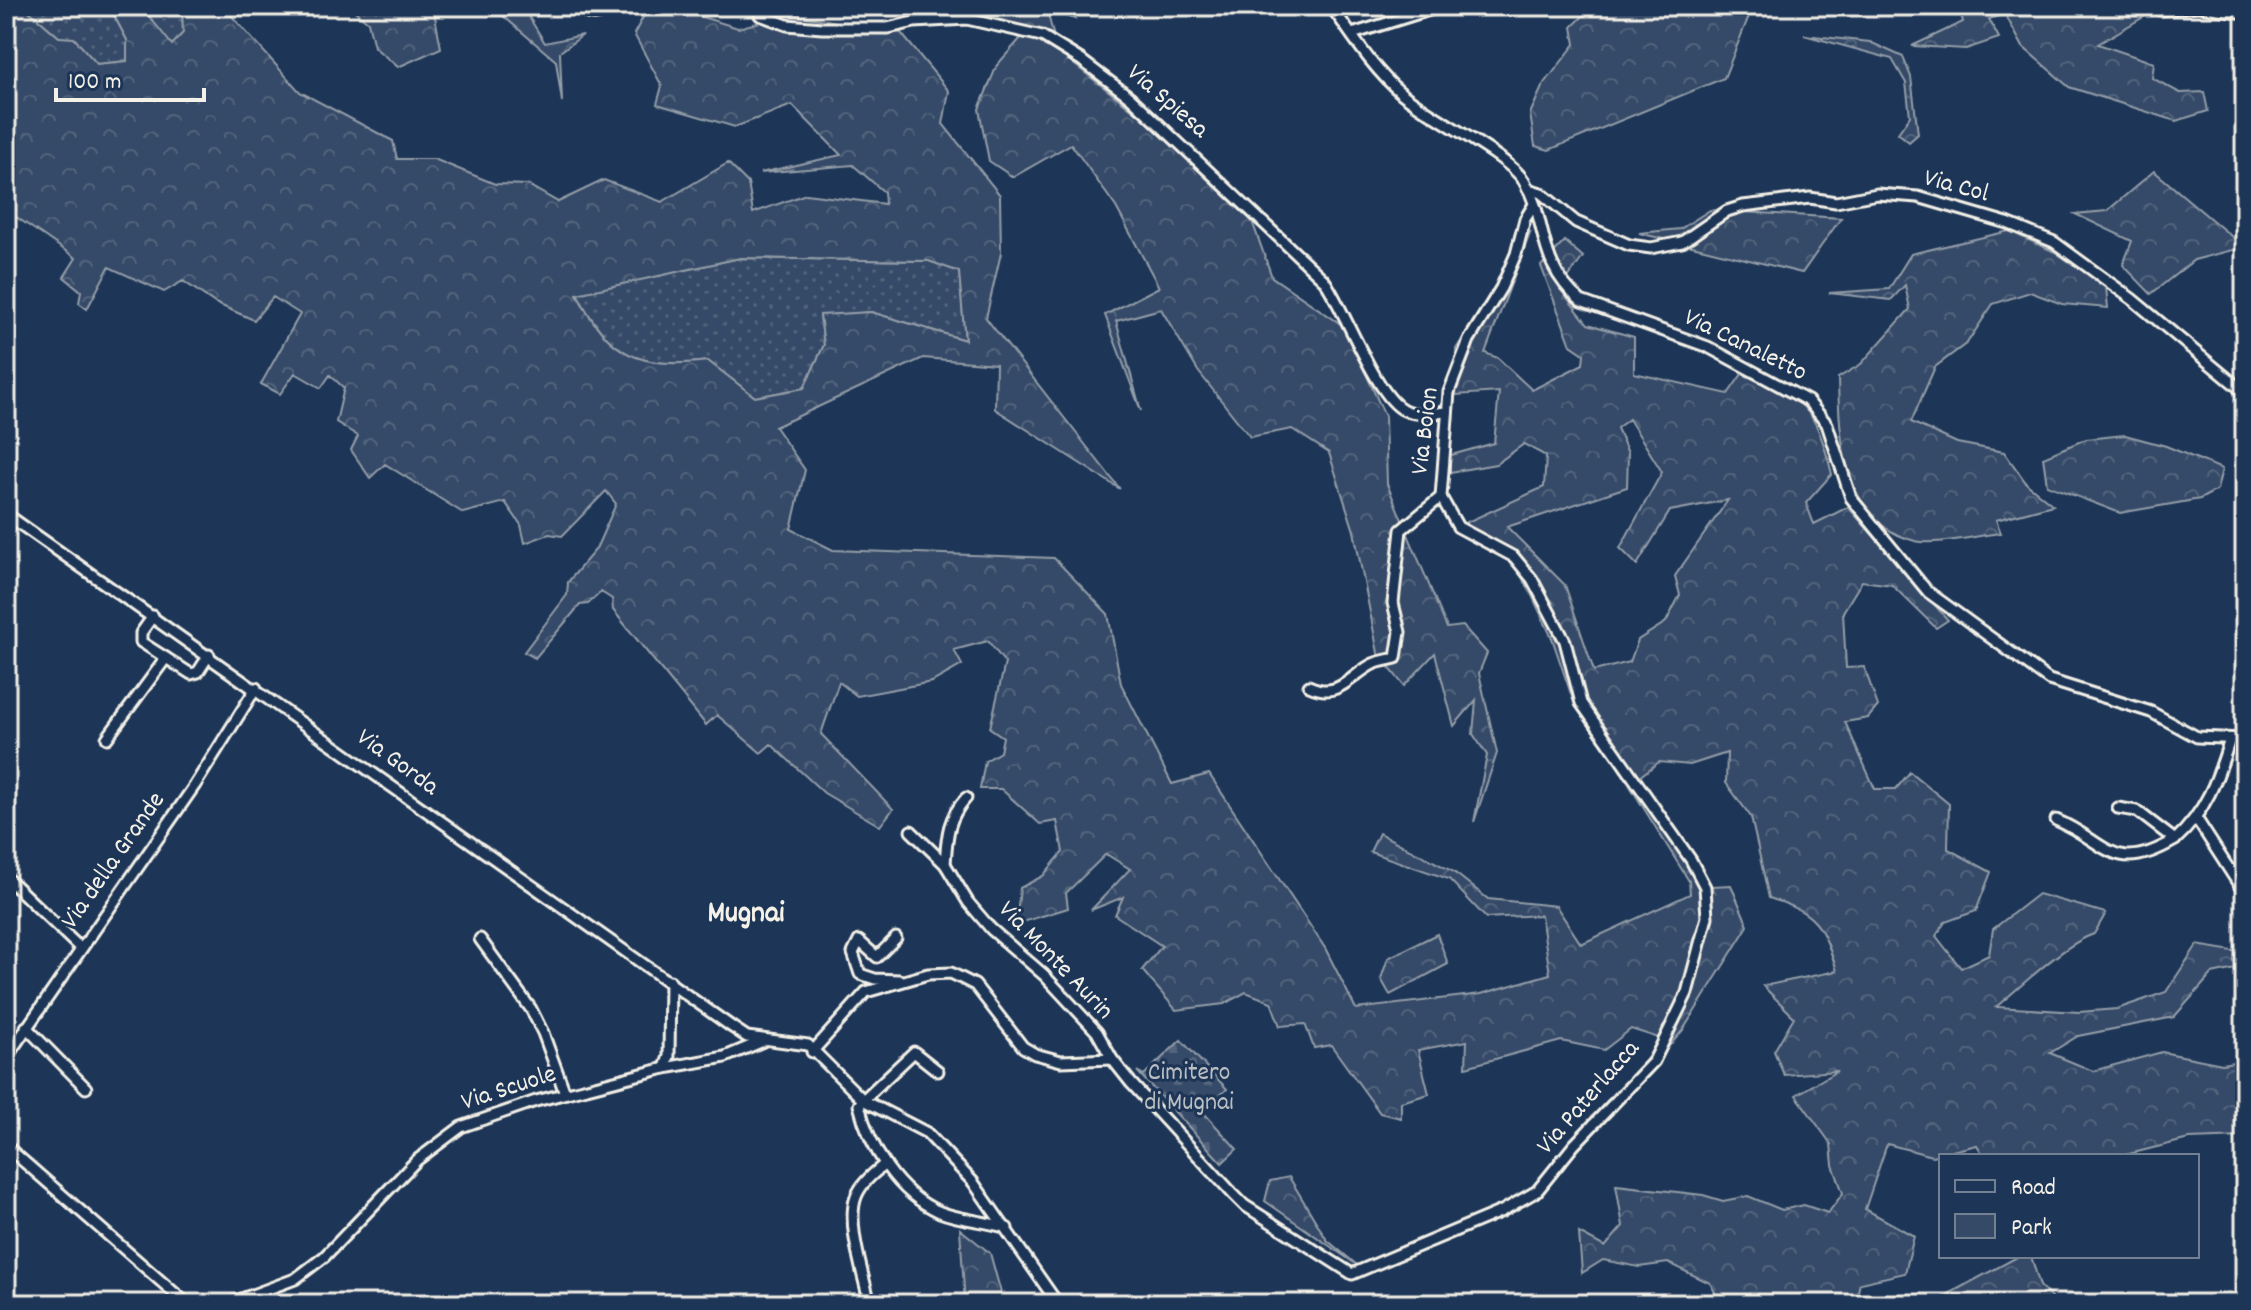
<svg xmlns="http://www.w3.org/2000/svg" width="2251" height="1310" font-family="Dekko,sans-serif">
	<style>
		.green { fill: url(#green-dots); stroke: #949ea8; stroke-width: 2 }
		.forest { fill: url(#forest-crowns); stroke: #949ea8; stroke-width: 2; fill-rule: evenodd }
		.cemetery { fill: url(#cemetery-stones); stroke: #949ea8; stroke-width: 2 }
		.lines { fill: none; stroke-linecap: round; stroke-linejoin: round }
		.minor-casing { stroke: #f4f1e8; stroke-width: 15 }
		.minor { stroke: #1d3557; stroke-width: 9 }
		.labels { text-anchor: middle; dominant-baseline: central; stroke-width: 6; stroke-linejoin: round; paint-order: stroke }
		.street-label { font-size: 26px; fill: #f4f1e8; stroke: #1d3557 }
		.park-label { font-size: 26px; fill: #bbbfc1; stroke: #1d3557 }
		.quarter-label { font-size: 30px; font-weight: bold; fill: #f4f1e8; stroke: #1d3557 }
	</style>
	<defs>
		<pattern id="green-dots" width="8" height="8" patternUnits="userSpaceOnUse" patternTransform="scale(2)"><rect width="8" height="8" fill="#354a67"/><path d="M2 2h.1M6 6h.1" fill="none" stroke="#53657d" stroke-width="1.8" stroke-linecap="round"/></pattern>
		<pattern id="forest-crowns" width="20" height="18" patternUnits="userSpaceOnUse" patternTransform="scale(2)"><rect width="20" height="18" fill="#354a67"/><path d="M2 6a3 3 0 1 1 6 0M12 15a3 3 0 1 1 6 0" fill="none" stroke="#53657d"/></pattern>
		<pattern id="cemetery-stones" width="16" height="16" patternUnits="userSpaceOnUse" patternTransform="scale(2)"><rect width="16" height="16" fill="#354a67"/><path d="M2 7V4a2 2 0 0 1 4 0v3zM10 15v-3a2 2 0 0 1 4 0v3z" fill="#53657d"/></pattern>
	</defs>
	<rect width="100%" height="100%" fill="#1d3557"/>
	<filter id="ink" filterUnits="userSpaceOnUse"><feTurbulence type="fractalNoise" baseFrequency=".0125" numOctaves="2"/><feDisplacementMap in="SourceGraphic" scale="16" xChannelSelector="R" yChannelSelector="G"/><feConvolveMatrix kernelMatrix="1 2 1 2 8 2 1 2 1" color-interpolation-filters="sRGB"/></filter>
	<g filter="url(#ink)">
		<!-- green -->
		<g class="green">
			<path d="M23,6H109L127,40V61L97,64L74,39L59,37Z"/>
			<path d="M141,6H182L183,33L172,46Z"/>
			<path d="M740,258L929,261L959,271L965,340L871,312L820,316L824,345L804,388L755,397L708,361C639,369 609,357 577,293Z"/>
		</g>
		<!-- forest -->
		<g class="forest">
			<path d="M6,6H23L59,37L74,38L97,64L127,61V40L109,6H141L172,45L183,33L182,6H223L300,92L393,141L397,159H434L495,184L528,185L558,202L604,180L662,202L728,163L748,183L753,213L806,194L885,204L884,192L853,165L760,173L841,155L792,105L735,127L657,104L662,86L634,34L649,6H666L738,28L791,14L901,33L949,91L943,124L1000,195L1001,253L986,318L1120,489L995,409L996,364L923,358L775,427L805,470L791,529L833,550L1054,558L1108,614L1121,684L1172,784L1209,774L1325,948L1356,1009L1481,994L1550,974L1541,915L1486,918L1449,879L1370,852L1379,833L1454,872L1488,899L1556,906L1581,944L1690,894L1689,881L1615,762L1575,706L1552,638L1528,587L1512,562L1465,523L1544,487L1546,456L1524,444L1496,464L1450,472L1448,456L1494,443L1499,392L1456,395V349L1531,231L1485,353L1498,358L1532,390L1583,364L1584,354L1571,345L1541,266L1565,241L1583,257L1560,289L1588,324L1634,337V373L1728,394L1742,374C1807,402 1814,404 1832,474L1806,503L1814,524L1848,507L1948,620L1936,628L1892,585L1862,581L1843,612L1846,668L1864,667L1878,706L1868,718L1845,722L1875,789H1896L1910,772L1949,804L1948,849L1991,872L1976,911L1945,922L1936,936L1961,968L1989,955L1993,929L2038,894L2106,913L2094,934C2064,944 2023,985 1996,1007L2079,1012L2117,1009L2166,992L2197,945L2245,953V967L2212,974L2174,1017L2078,1036L2050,1053L2093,1071L2162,1052L2222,1064L2245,1060V1137L2189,1139L2121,1156H1984L1977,1145L1932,1156L1887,1144L1865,1209L1914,1236L1905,1273L1860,1283L1855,1304H1710L1718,1298L1710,1283L1668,1263L1639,1267L1603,1260L1582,1273L1579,1233L1605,1247L1623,1226L1616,1185L1703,1195L1723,1201L1748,1196L1782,1210L1804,1205L1828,1213L1843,1193L1833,1165L1831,1144L1796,1095L1837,1071L1784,1075L1774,1051L1794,1017L1763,986L1837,971C1822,924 1817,913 1769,898L1751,817L1726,783L1727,753L1690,765L1659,762L1639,777L1711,886L1731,885L1748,926L1683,1030L1622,1101L1659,1038L1631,1029L1604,1050L1561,1041L1466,1067L1467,1041L1418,1050L1429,1094L1401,1102V1118L1380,1113L1331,1045L1314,1048L1305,1024L1280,1026L1271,1002L1246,992L1224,1004L1176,1010L1142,970L1162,946L1115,915L1123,897L1091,910L1130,869L1106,854L1066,893L1068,908L1016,924L1020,888L1043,876L1063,852L1057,821L1040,824L1001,789H980L985,761L1000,752L1003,737L990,728L1005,663L988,641L954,650L962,665L932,682L857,696L839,682L821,734L893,809L880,826L824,793L771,744L761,753L717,715L706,725L613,610L612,599L601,592L588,604L580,605L535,658L524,652L567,595L568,582L596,549L616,504L606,491L562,536L549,534L525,543L521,525L505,502L463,513L385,464L370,478L351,450L358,436L336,422L344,388L330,375L321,388L295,373L280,394L261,384L300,314L273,297L254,320L215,303L183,281L164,292L109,267L87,309L79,303L81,291L64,277L76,258L6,210ZM740,258L929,261L959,272L965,340L871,312L820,315L824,345L804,388L755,397L708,361C640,369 609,357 577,294ZM1629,419L1662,472L1620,548L1637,565L1670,511L1728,500L1675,576L1680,595L1666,622L1638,640L1630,662L1594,671L1565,585L1507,527L1627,487L1628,453L1617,428Z"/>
			<path d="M349,6H433L441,48L398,67L374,47L368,22Z"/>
			<path d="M508,6H522L545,43L583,35L560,52L562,102L556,61L502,15Z"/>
			<path d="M970,6H992L1017,14L1031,6H1078L1075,19L1047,11L1058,52L1146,120L1252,221L1272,277L1345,327L1385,416L1387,484L1447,628L1463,626L1487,653L1479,673L1497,753L1474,822L1487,755L1473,734L1476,700L1454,726L1435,653L1404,686L1378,653L1354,531L1329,453L1292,429L1250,437L1198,371L1161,309L1116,321L1141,411L1105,315L1159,287L1116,207L1071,144L1013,177L989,161L979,109L997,65L1021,38L973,11Z"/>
			<path d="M1593,6H1753L1724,78L1549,150L1535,146L1530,114L1542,87L1575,44L1572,27Z"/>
			<path d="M1959,6H2162L2098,44L2154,63L2152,78L2180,93L2204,92L2208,111L2176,121L2069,87L2023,47L2005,14L1989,19L1999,38L1966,49L1912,46L1963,22Z"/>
			<path d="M1804,35L1870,42L1903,57L1911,77L1918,134L1909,142L1898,133L1910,116L1906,83L1892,59Z"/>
			<path d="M2154,171L2244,247L2194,260L2151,294L2123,265L2132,241L2075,214L2107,211Z"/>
			<path d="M1710,210L1841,218L1802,273L1639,233L1680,229Z"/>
			<path d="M2009,231L2055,252L2106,287L2108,308L2062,304L2030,292L1993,304L1967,343L1935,367L1911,422L1957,443L2004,452L2027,484L2053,505L1996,520L2001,533C1979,535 1935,546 1915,541C1843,523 1839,438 1838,378L1861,364L1910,309L1905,285L1891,300L1829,293L1889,289L1911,254Z"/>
			<path d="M2125,435L2166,446L2222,469L2217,490L2200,499L2120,513L2047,485L2043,457L2086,439Z"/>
			<path d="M1437,934L1448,964L1390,995L1381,979L1388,958Z"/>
			<path d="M1289,1177L1327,1240L1357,1265L1265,1201L1270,1181Z"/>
			<path d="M960,1229L990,1253L1004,1304H965Z"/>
			<path d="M2019,1256H2031L2040,1286L2057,1304H1930Z"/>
		</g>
		<!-- cemetery -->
		<path class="cemetery" d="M1181,1040L1227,1089L1203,1112L1237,1149L1222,1163L1137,1071L1144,1075Z"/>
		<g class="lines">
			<!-- minor casing -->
			<g class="minor-casing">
				<g id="minor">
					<path d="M579,6C589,20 603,13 616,6"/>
					<path d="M758,6L760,15L787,25L822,28H888L914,22L967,19L1042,36L1081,60L1130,97L1324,280C1345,310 1377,398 1404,410C1417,416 1433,413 1447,412"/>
					<path d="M1331,6C1352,35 1373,69 1400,92C1429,117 1507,154 1524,181C1549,222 1535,262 1581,301L1708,347L1808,401L1827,424L1851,498L1928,592L2049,680L2151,712L2197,737L2245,739"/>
					<path d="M2160,10L2198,6L2245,13"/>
					<path d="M1352,34L1442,6"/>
					<path d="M1528,189L1541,193L1576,222L1629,245L1651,248L1682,242L1727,211L1743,206L1810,198L1836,202L1877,194L1918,197L2007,223L2054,242L2132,299L2238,387L2245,398"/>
					<path d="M6,514L732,1027L747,1037L808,1045L863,1100L927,1133L973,1182L1058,1304"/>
					<path d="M153,616L141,633V642L191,674L198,672L209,655"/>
					<path d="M1309,686C1338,699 1348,678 1371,665C1378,661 1388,660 1396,658L1400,632L1393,603L1401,530L1441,497"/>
					<path d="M107,738L166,658"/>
					<path d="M2118,808L2137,811L2175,840C2206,812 2218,778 2230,739"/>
					<path d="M2196,818L2245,894"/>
					<path d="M2056,820C2107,841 2112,877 2175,840"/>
					<path d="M911,831L945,864L968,902L991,929L1044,975L1097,1032L1112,1059L1131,1083L1233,1194L1244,1205L1352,1274L1502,1211L1537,1191L1574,1145L1654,1061L1687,993L1707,917L1705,887L1691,860L1581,703L1565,641L1532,579L1514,557L1458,527L1441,497L1449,392L1469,340L1501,288L1516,254L1525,219L1533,206"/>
					<path d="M945,864C947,837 947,819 966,798"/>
					<path d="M6,877L80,948"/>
					<path d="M896,938L877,957L859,941L853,953L860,974L875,979L899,980"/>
					<path d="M480,939L531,1009L543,1033L565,1093"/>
					<path d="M26,1027L86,1088"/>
					<path d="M812,1052L866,992L928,974L951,973L975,985L1023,1047L1035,1054L1061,1061L1112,1059"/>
					<path d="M6,1058L195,785L256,688"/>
					<path d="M665,1068L669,1056L670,981"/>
					<path d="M938,1071L914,1052L863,1100L859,1105C869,1147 898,1194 940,1212C960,1220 986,1221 1007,1228"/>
					<path d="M6,1146L187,1304"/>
					<path d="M228,1304L295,1279L324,1257L417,1160L461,1127L536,1101L665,1068L725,1057L763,1041"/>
					<path d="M870,1304C864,1277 846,1223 856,1197C861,1183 874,1173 885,1164"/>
				</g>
			</g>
			<!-- minor -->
			<use href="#minor" class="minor"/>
		</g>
	</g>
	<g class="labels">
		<!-- street labels -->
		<g class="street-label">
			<text transform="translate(1167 102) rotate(41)">Via Spiesa</text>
			<text transform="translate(1956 187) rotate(15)">Via Col</text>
			<text transform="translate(1745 346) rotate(26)">Via Canaletto</text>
			<text transform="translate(1426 431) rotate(-83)">Via Boion</text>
			<text transform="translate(397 763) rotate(36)">Via Gorda</text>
			<text transform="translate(114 861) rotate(-55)">Via della Grande</text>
			<text transform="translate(1055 961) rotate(46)">Via Monte Aurin</text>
			<text transform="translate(509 1089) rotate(-18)">Via Scuole</text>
			<text transform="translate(1589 1098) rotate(-49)">Via Paterlacca</text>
		</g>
		<!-- park labels -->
		<g class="park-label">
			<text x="1189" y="1073">Cimitero<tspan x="1189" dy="30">di Mugnai</tspan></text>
		</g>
		<!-- quarter labels -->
		<g class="quarter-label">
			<text x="746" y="915">Mugnai</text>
		</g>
	</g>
	<!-- margin -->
	<rect width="2251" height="1310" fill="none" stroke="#1d3557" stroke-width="32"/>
	<rect x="16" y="16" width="2219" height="1278" fill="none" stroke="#f4f1e8" stroke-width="3" filter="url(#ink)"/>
	<!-- legend -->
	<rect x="1939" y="1154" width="260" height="104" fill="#1d3557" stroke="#738091" stroke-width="2"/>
	<rect x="1955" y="1180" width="40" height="12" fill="#1d3557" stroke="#738091" stroke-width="2"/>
	<text x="2011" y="1194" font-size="24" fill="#f4f1e8">Road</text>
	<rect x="1955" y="1214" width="40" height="24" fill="#354a67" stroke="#738091" stroke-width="2"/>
	<text x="2011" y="1234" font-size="24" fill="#f4f1e8">Park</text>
	<!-- scale -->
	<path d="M56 88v12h148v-12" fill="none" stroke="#f4f1e8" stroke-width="4"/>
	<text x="68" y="88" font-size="24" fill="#f4f1e8" stroke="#1d3557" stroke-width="6" paint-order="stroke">100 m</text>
</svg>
